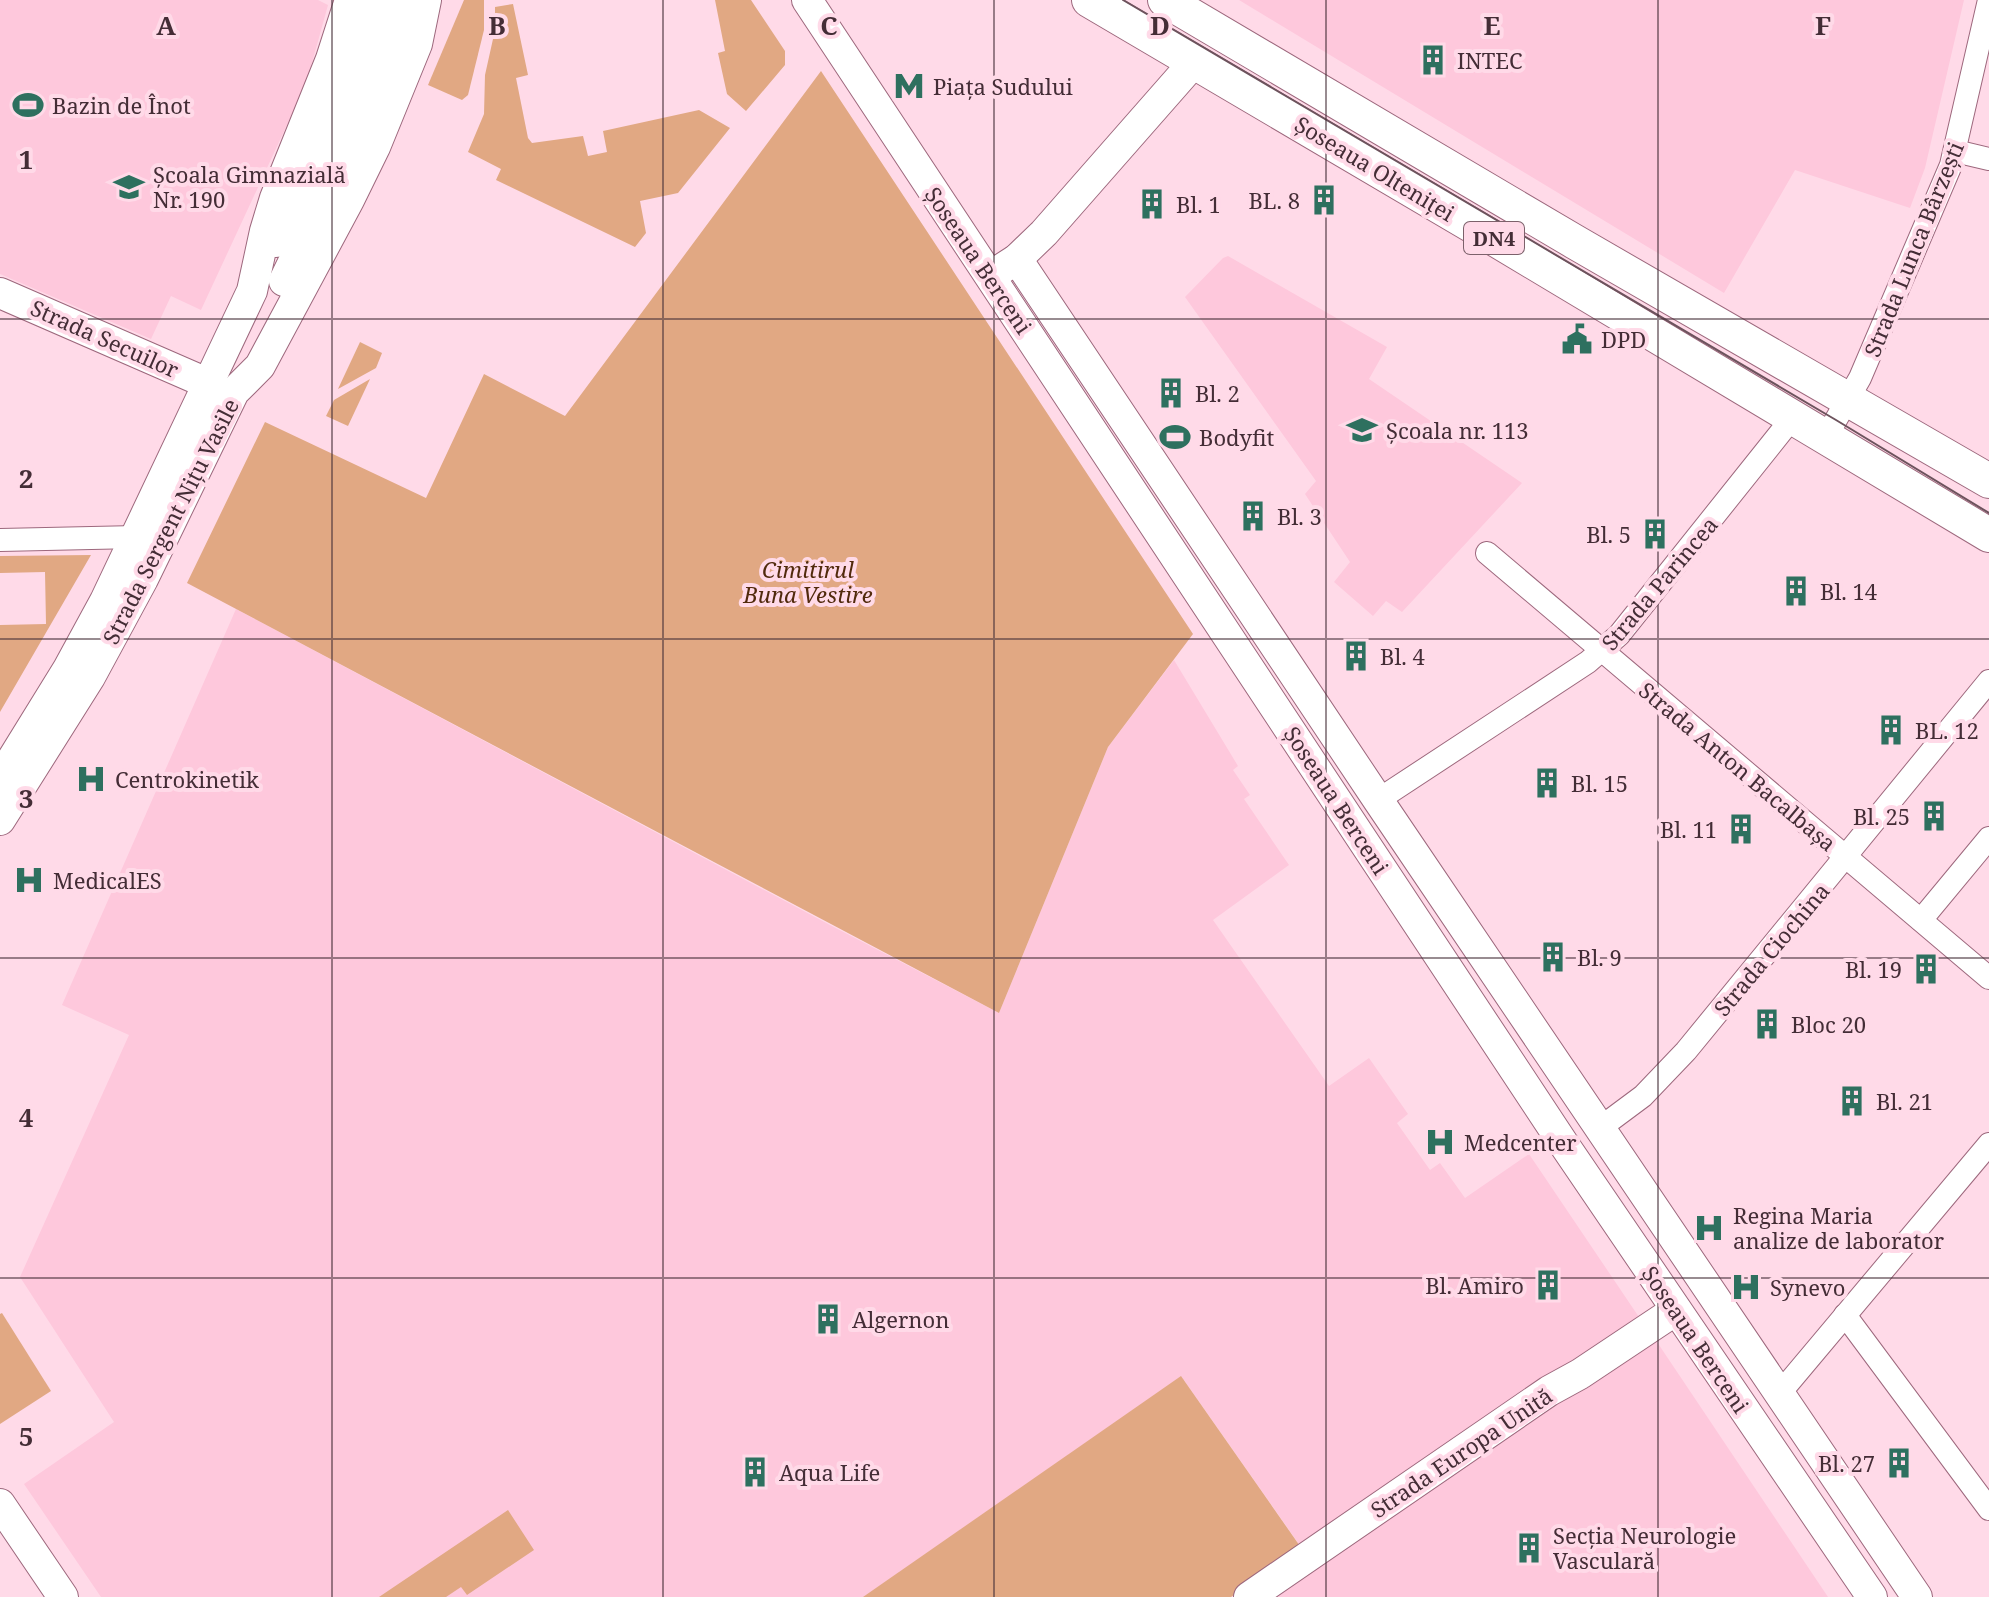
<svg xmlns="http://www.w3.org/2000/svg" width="1989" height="1597" font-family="'Noto Serif',serif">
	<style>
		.built { fill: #fec8dc }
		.green { fill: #e1a883 }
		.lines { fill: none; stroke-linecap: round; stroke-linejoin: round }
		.street-casing { stroke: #9d687d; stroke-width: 24 }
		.secondary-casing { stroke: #9d687d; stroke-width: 32 }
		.primary-casing { stroke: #9d687d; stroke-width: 36 }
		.street { stroke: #fff; stroke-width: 22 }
		.secondary { stroke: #fff; stroke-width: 30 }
		.primary { stroke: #fff; stroke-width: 34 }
		.tram { stroke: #6d535d; stroke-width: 2 }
		.grid { fill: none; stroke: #442d36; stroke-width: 2; stroke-opacity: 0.55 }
		.labels { text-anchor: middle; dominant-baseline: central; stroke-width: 8; stroke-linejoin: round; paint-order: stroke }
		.shield { fill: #ffdae8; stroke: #7c616b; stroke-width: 2 }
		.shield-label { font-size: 20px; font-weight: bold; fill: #442d36 }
		.poi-label { font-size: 22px; fill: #442d36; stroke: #ffdae8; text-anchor: start }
		.street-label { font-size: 22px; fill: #442d36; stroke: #ffdae8 }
		.park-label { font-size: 22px; font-style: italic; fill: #512a0c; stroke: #ffdae8 }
		.grid-label { font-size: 26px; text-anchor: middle; font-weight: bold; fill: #442d36; stroke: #ffdae8; stroke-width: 8; stroke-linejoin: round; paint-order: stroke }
	</style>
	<rect width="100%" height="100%" fill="#ffdae8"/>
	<!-- built -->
	<g class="built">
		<path d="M0,0H318L328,5L310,70L299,99L201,310L171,296L151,339L0,274Z"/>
		<path d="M1239,0H1964L1925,168L1910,208L1795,170L1724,293Z"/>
		<path d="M1228,256L1387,347L1369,379L1522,483L1402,612L1386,601L1373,616L1334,582L1350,562L1305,494L1316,481L1185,297L1223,258Z"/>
		<path d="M236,609L830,925L999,1013L1108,747L1174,660L1238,766L1233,770L1250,795L1244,799L1289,865L1213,920L1329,1086L1369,1058L1408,1114L1397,1123L1430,1170L1440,1163L1465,1198L1529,1154L1647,1329L1308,1557L1184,1380L865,1597H101L24,1484L114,1422L20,1277L129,1035L62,1005Z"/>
		<path d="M1653,1336L1828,1597H1262Z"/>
	</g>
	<!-- green -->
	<g class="green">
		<path d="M464,0H484V30L468,95L462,100L428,85Z"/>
		<path d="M715,0H751L785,51V65L746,111L727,94L718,53L725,51Z"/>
		<path d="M513,4L528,75L516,78L528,138L532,143L583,136L588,156L607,152L603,131L699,110L730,128L678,193L640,201L646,233L635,247L496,180L501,169L468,152L484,114L485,75L495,30V7Z"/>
		<path d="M821,71L1193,634L1108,747L999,1013L187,583L265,422L426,498L484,374L565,416Z"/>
		<path d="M360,342L382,353L376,368L338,389Z"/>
		<path d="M370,379L348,426L326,416L334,400Z"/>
		<path d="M91,555L0,712V625L46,624L45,572L0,573V556Z"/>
		<path d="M2,1313L51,1391L0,1424V1314Z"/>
		<path d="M1181,1376L1302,1549L1231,1597H863Z"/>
		<path d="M508,1510L534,1550L467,1595L461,1587L446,1597H379Z"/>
	</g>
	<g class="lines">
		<!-- street casing -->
		<g class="street-casing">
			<g id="street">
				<path d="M1955,151L1989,159"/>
				<path d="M1826,437L1860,378L1951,165L1989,0"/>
				<path d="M0,540L137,537"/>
				<path d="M1487,553L1989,978"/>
				<path d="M1378,800L1588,662L1619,635L1793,417"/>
				<path d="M1921,920L1989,838"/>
				<path d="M1600,1128L1643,1096L1686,1051L1989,681"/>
				<path d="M1845,1315L1989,1509"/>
				<path d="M1780,1393L1989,1144"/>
			</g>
		</g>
		<!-- secondary casing -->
		<g class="secondary-casing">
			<g id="secondary">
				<path d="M807,0L1563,1143L1872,1597"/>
				<path d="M276,242C315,164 355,85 375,0"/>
				<path d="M1017,259L1378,800L1917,1597"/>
				<path d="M1000,270L1017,259L1044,233L1195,61"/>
				<path d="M284,281C328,190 379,99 399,0"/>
				<path d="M0,293L209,384"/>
				<path d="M0,779L68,669L105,601L252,291L265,231L275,198L331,59L350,0"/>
				<path d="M0,820L90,677L143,579L234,392L260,366L349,200L375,147L417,44L426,0"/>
				<path d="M0,1504L63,1597"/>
				<path d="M1249,1597L1549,1391L1580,1374L1676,1310"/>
			</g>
		</g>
		<!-- primary casing -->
		<g class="primary-casing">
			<g id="primary">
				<path d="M1089,0L1490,236L1989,535"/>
				<path d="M1165,0L1575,242L1989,481"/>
			</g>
		</g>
		<!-- street -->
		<use href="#street" class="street"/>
		<!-- secondary -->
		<use href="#secondary" class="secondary"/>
		<!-- primary -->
		<use href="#primary" class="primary"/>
		<!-- tram -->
		<path class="tram" d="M1123,0L1836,420L1989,513"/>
	</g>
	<!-- grid -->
	<path class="grid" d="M332,0V1597M663,0V1597M994,0V1597M1326,0V1597M1658,0V1597M0,319H1989M0,639H1989M0,958H1989M0,1278H1989"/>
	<!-- icons -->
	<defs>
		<g id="building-bare" transform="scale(2.4)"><path d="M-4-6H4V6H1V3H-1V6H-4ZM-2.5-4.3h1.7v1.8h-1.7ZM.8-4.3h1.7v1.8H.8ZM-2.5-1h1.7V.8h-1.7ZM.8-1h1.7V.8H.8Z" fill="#2e705f" stroke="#ffdae8" stroke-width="2.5" paint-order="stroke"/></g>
		<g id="metro-bare" transform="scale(2.4)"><path d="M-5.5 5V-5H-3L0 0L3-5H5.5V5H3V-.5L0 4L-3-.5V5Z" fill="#2e705f" stroke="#ffdae8" stroke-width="2.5" paint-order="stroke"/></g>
		<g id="stadium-bare" transform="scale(2.4)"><path d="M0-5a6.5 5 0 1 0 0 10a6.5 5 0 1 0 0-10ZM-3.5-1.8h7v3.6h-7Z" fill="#2e705f" stroke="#ffdae8" stroke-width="2.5" paint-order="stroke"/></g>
		<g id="school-bare" transform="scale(2.4)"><path d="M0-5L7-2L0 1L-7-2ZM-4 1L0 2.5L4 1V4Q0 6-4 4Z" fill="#2e705f" stroke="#ffdae8" stroke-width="2.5" paint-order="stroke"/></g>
		<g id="civic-bare" transform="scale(2.4)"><path d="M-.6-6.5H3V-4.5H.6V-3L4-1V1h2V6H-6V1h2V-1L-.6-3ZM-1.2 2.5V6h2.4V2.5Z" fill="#2e705f" stroke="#ffdae8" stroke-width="2.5" paint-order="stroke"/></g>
		<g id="hospital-bare" transform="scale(2.4)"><path d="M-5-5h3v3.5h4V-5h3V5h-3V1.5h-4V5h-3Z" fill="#2e705f" stroke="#ffdae8" stroke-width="2.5" paint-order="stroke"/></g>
	</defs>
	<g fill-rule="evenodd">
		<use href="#building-bare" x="1433" y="60"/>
		<use href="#metro-bare" x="909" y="86"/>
		<use href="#stadium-bare" x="28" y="105"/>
		<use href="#school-bare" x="129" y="187"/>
		<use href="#building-bare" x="1324" y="200"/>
		<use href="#building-bare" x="1152" y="204"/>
		<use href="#civic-bare" x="1577" y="339"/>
		<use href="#building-bare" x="1171" y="393"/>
		<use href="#school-bare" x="1362" y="430"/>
		<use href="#stadium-bare" x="1175" y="437"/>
		<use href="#building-bare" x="1253" y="516"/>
		<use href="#building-bare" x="1655" y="534"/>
		<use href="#building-bare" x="1796" y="591"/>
		<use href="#building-bare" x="1356" y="656"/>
		<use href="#building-bare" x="1891" y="730"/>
		<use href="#hospital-bare" x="91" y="779"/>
		<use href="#building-bare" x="1547" y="783"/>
		<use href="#building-bare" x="1934" y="816"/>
		<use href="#building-bare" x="1741" y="829"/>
		<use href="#hospital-bare" x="29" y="880"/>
		<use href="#building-bare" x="1553" y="957"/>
		<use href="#building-bare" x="1926" y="969"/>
		<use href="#building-bare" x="1767" y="1024"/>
		<use href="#building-bare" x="1852" y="1101"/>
		<use href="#hospital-bare" x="1440" y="1142"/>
		<use href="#hospital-bare" x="1709" y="1228"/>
		<use href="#building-bare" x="1548" y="1285"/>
		<use href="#hospital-bare" x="1746" y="1287"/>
		<use href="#building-bare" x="828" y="1319"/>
		<use href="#building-bare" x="1899" y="1463"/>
		<use href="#building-bare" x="755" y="1472"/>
		<use href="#building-bare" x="1529" y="1548"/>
	</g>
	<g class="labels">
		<!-- shield labels -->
		<rect class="shield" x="1464" y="222" width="60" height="32" rx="6"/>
		<g class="shield-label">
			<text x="1494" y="238">DN4</text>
		</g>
		<!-- poi labels -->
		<g class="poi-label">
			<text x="1457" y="60">INTEC</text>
			<text x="933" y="86">Piața Sudului</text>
			<text x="52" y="105">Bazin de Înot</text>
			<text x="153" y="174">Școala Gimnazială<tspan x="153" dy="25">Nr. 190</tspan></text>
			<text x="1300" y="200" text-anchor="end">BL. 8</text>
			<text x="1176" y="204">Bl. 1</text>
			<text x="1601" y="339">DPD</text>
			<text x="1195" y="393">Bl. 2</text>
			<text x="1386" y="430">Școala nr. 113</text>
			<text x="1199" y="437">Bodyfit</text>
			<text x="1277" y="516">Bl. 3</text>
			<text x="1631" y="534" text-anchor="end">Bl. 5</text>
			<text x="1820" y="591">Bl. 14</text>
			<text x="1380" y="656">Bl. 4</text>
			<text x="1915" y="730">BL. 12</text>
			<text x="115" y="779">Centrokinetik</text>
			<text x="1571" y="783">Bl. 15</text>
			<text x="1910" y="816" text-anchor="end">Bl. 25</text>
			<text x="1717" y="829" text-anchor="end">Bl. 11</text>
			<text x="53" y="880">MedicalES</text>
			<text x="1577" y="957">Bl. 9</text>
			<text x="1902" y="969" text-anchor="end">Bl. 19</text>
			<text x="1791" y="1024">Bloc 20</text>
			<text x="1876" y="1101">Bl. 21</text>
			<text x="1464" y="1142">Medcenter</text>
			<text x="1733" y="1215">Regina Maria<tspan x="1733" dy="25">analize de laborator</tspan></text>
			<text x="1524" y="1285" text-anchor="end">Bl. Amiro</text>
			<text x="1770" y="1287">Synevo</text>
			<text x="852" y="1319">Algernon</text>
			<text x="1875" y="1463" text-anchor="end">Bl. 27</text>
			<text x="779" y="1472">Aqua Life</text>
			<text x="1553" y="1535">Secția Neurologie<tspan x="1553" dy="25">Vasculară</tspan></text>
		</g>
		<!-- street labels -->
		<g class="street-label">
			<text transform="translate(1375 168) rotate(31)">Șoseaua Olteniței</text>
			<text transform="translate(1913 249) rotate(-68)">Strada Lunca Bârzești</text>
			<text transform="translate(979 260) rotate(56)">Șoseaua Berceni</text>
			<text transform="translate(105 338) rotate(24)">Strada Secuilor</text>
			<text transform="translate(170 521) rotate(-63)">Strada Sergent Nițu Vasile</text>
			<text transform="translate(1659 583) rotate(-50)">Strada Parincea</text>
			<text transform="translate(1738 766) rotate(40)">Strada Anton Bacalbașa</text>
			<text transform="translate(1337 800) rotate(57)">Șoseaua Berceni</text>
			<text transform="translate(1771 949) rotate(-50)">Strada Ciochina</text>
			<text transform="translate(1696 1339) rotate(56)">Șoseaua Berceni</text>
			<text transform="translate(1461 1452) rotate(-34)">Strada Europa Unită</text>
		</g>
		<!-- park labels -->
		<g class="park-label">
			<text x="808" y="569">Cimitirul<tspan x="808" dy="25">Buna Vestire</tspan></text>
		</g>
	</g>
	<g class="grid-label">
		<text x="166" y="35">A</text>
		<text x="497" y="35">B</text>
		<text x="829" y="35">C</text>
		<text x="1160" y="35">D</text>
		<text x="1492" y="35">E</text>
		<text x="1823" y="35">F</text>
		<text x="26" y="169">1</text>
		<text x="26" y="488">2</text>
		<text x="26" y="808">3</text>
		<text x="26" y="1127">4</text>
		<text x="26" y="1446">5</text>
	</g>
</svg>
